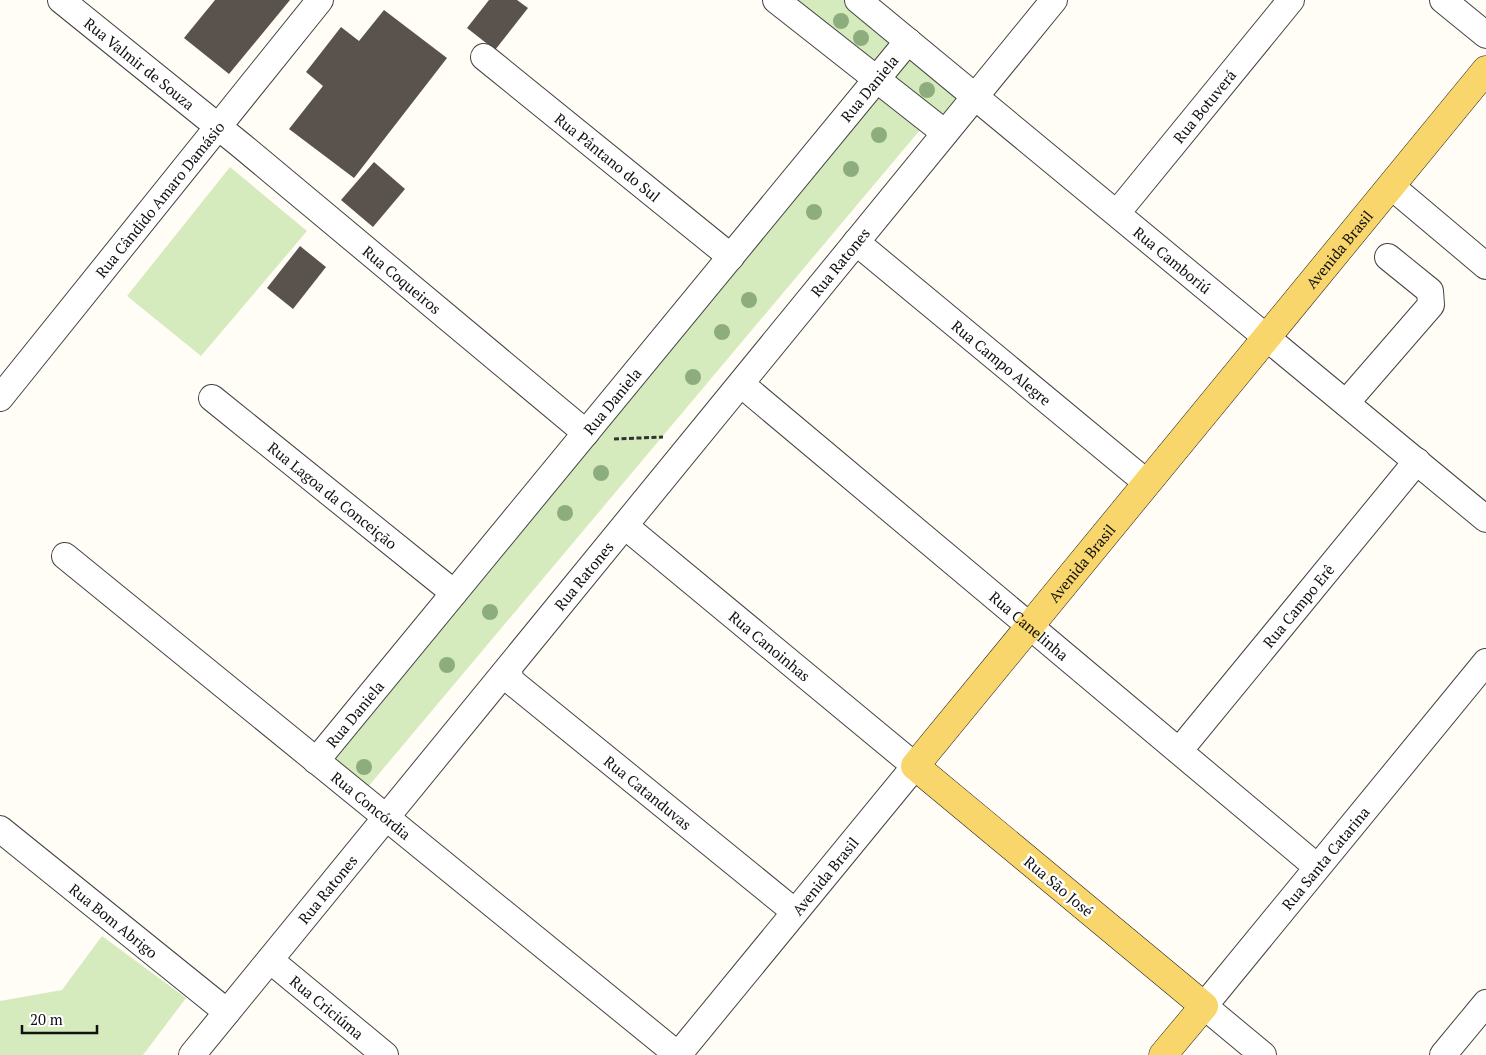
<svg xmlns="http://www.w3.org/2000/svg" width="1486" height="1055" font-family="'PT Serif',serif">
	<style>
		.green { fill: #d5ebbd }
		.building { fill: #5a524d }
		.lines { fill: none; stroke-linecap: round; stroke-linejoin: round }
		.minor-casing { stroke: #444; stroke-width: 28 }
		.major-casing { stroke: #222; stroke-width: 29 }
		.path { stroke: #333; stroke-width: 3; stroke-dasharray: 5 2.5; stroke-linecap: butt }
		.minor { stroke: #fff; stroke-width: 26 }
		.major { stroke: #f9d66b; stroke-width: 28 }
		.tree { fill: #8dad7f }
		.labels { text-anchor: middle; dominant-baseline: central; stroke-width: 5; stroke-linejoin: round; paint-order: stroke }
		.street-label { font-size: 15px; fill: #111; stroke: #fff }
	</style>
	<rect width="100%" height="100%" fill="#fffdf5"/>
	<!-- green -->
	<g class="green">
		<path d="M791,0H849L900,41L876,71Z"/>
		<path d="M909,48L962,91L939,121L885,78Z"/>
		<path d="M878,96L920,130L367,788L333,762Z"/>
		<path d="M230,167L307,231L201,356L127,296Z"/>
		<path d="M102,936L186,998L143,1055H0V1001L62,990Z"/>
	</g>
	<!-- building -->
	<g class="building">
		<path d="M215,0H290L229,74L184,38Z"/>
		<path d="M489,0H517L528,8L495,50L467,28Z"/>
		<path d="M384,10L447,58L354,178L289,129L323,86L306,72L341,27L359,41Z"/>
		<path d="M374,162L405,189L373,227L341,200Z"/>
		<path d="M300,246L326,267L293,309L267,288Z"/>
	</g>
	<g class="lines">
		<!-- minor casing -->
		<g class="minor-casing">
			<g id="minor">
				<path id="s1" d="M61,0L242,146L586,433"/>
				<path d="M776,0L945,133"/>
				<path id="s2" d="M858,0L1486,519"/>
				<path d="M1443,0L1486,35"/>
				<path id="s3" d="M484,57L731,257"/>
				<path d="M1391,186L1486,266"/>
				<path id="s4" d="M1117,213L1291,0"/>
				<path id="s5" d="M856,242L1147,483"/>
				<path id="s6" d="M741,384L1317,867"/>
				<path id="s7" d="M0,398L320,0"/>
				<path id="s8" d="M212,398L454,593"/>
				<path d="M1346,403L1431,305L1430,291L1388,257"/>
				<path id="s9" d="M625,526L915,766L678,1055"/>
				<path id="s10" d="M65,556L678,1055"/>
				<path id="s11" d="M508,669L511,681L795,912"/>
				<path id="s12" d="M1179,751L1417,461"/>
				<path id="s13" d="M316,761L908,41"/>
				<path id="s14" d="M0,829L227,1012"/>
				<path id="s15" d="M270,960L385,1055"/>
				<path id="s16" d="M192,1055L1054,0"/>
				<path id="s17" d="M1263,1055L1204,1006L1486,662"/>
				<path d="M1443,1055L1486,1003"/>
			</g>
		</g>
		<!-- major casing -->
		<g class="major-casing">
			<g id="major">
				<path id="s18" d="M1163,1055L1204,1006L915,766L1486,70"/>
			</g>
		</g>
		<!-- path -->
		<path class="path" d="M614,439L663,437"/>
		<!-- minor -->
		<use href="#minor" class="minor"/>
		<!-- major -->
		<use href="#major" class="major"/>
	</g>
	<!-- trees -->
	<g class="tree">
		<circle cx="841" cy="21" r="8"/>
		<circle cx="861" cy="38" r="8"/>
		<circle cx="927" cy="90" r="8"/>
		<circle cx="879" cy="135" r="8"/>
		<circle cx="851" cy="169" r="8"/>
		<circle cx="814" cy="212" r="8"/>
		<circle cx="749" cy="300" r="8"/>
		<circle cx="722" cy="332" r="8"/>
		<circle cx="693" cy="377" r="8"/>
		<circle cx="601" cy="473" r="8"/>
		<circle cx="565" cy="513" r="8"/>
		<circle cx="490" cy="612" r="8"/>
		<circle cx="447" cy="665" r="8"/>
		<circle cx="364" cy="767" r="8"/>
	</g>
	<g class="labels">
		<!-- street labels -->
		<g class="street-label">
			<text stroke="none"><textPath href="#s1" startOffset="101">Rua Valmir de Souza</textPath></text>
			<text stroke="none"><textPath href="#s13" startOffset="871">Rua Daniela</textPath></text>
			<text stroke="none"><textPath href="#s4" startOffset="138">Rua Botuverá</textPath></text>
			<text stroke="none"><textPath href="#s3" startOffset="159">Rua Pântano do Sul</textPath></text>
			<text stroke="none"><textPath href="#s7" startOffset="255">Rua Cândido Amaro Damásio</textPath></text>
			<text stroke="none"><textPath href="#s18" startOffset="1108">Avenida Brasil</textPath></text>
			<text stroke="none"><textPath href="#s2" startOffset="408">Rua Camboriú</textPath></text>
			<text stroke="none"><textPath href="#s16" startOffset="1024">Rua Ratones</textPath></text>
			<text stroke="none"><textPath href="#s1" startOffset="441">Rua Coqueiros</textPath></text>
			<text stroke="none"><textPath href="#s5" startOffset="189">Rua Campo Alegre</textPath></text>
			<text stroke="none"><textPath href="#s13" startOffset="466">Rua Daniela</textPath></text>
			<text stroke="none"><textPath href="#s8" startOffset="155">Rua Lagoa da Conceição</textPath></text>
			<text stroke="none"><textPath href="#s18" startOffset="702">Avenida Brasil</textPath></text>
			<text stroke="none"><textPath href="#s16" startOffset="619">Rua Ratones</textPath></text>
			<text stroke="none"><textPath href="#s12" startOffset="188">Rua Campo Erê</textPath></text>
			<text stroke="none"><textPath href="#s6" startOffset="376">Rua Canelinha</textPath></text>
			<text stroke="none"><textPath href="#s9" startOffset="188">Rua Canoinhas</textPath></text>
			<text stroke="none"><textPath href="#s13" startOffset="61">Rua Daniela</textPath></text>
			<text stroke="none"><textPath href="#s11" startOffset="189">Rua Catanduvas</textPath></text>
			<text stroke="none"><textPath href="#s10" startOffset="395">Rua Concórdia</textPath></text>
			<text stroke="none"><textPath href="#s17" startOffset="268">Rua Santa Catarina</textPath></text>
			<text transform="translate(825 876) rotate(-51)">Avenida Brasil</text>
			<text transform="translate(1059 886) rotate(40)">Rua São José</text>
			<text stroke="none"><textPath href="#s16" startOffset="214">Rua Ratones</textPath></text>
			<text stroke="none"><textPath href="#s14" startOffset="146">Rua Bom Abrigo</textPath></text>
			<text stroke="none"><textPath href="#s15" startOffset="74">Rua Criciúma</textPath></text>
		</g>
	</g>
	<!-- scale -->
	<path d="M22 1025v8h75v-8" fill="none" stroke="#111111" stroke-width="2.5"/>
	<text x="30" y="1025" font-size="15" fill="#111111" stroke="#ffffff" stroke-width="4" paint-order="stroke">20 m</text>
</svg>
